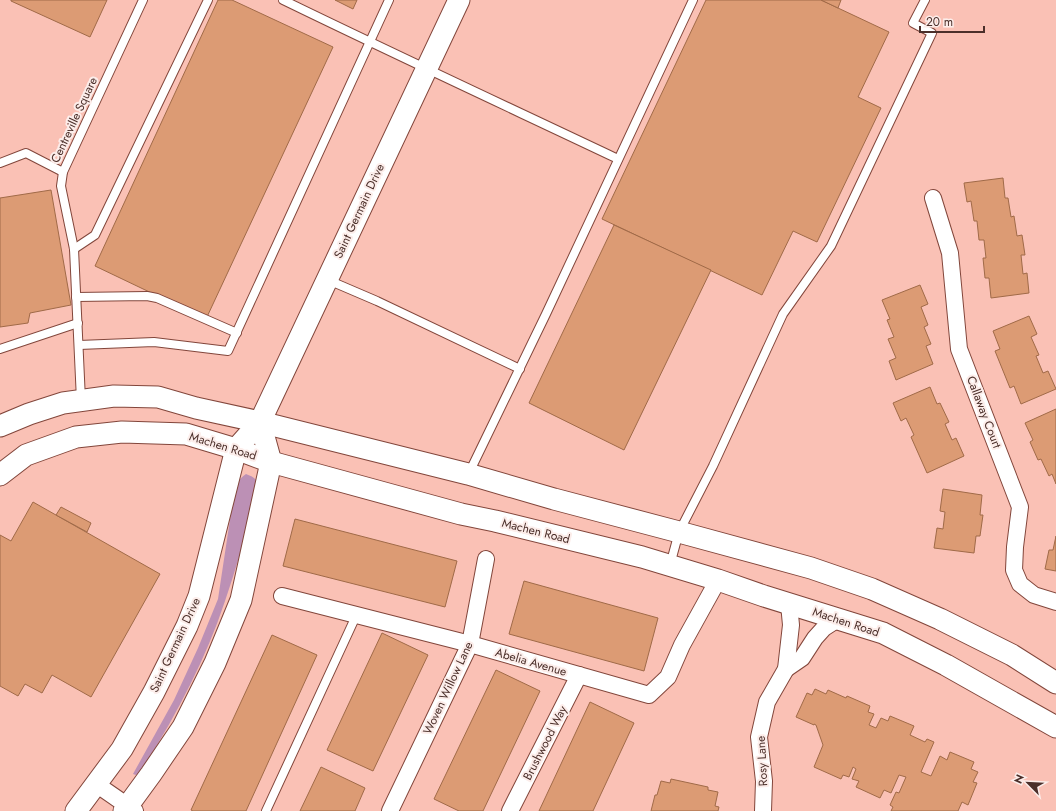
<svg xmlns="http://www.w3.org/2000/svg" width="1056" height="811" font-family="Jost,sans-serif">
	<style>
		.green { fill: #bc90b5 }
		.building { fill: #dc9b74; stroke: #a06a48 }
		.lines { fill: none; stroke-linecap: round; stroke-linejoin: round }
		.service-casing { stroke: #82463b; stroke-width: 10 }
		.minor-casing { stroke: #82463b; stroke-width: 18 }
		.tertiary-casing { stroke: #82463b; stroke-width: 23 }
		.service { stroke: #fff; stroke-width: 8 }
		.minor { stroke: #fff; stroke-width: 16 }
		.tertiary { stroke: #fff; stroke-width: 21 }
		.labels { text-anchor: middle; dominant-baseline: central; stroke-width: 4; stroke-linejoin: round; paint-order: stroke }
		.street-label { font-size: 12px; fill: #4b2f2a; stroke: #fcedea }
	</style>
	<rect width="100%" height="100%" fill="#fac1b5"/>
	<!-- green -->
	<path class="green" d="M246,474C251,476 254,477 258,482V487C248,525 238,564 225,601C205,662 174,719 140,773L136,775L133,774L174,700L198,648L218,599L234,493C237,485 238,479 246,474Z"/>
	<!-- building -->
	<g class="building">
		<path d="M11,0H107L90,37L11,1Z"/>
		<path d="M218,0H232L333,47L206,319L95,266Z"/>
		<path d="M335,0H357L353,9Z"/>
		<path d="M706,0H821L889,32L858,97L881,108L817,242L793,231L762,295L602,219Z"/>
		<path d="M821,0H841L838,8Z"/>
		<path d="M1003,178L1005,198H1008L1011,217L1014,216L1017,236L1022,235L1025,255H1021L1023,274L1027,273L1029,293L991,298L989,278H985L983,258H986L984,240H979L977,221H974L971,201L967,202L964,183Z"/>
		<path d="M51,190L71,305L30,313L28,323L0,327V198Z"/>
		<path d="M614,225L711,270L624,450L529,403Z"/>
		<path d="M920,285L928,304L921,307L928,325L924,327L931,344L926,346L933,364L896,380L889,361L896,358L888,339L894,337L887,320L890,319L882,300Z"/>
		<path d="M1029,316L1037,334L1031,337L1039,355L1036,356L1043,373L1048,371L1056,389L1021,404L1014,386L1010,388L995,351L1000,349L993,331Z"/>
		<path d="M930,387L937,404L940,403L949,422L945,424L952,440L956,438L964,456L927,473L911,437L914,435L906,418L901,421L893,403Z"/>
		<path d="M1056,409V484L1052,474L1049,476L1041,459L1038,460L1030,442L1033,440L1025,423Z"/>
		<path d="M943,489L982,495L980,515H983L980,536H976L974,553L934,548L937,528L943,529L945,512L940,511Z"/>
		<path d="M33,502L160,574L91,697L52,675L42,693L25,684L18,696L0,686V535L11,541Z"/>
		<path d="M61,507L91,523L87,532L56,515Z"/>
		<path d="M295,519L457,561L445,607L283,566Z"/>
		<path d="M1056,536V571L1045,569L1049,550H1053Z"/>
		<path d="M524,581L658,618L644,671L509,634Z"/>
		<path d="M382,633L428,655L373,771L327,750Z"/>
		<path d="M272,635L317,655L246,811H193L191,810Z"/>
		<path d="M496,670L540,691L483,811H459L434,799Z"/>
		<path d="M815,689L826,694L828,690L846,698L847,696L870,706L868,712L874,714L869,725L876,728L881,718L888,721L890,716L914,726L910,735L925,742L927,739L934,742L921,772L931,776L940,756L947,760L950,752L974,762L971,769L978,772L973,782L977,783L968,805L962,802L958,811H891L893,807L890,805L896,792L899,793L906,777L899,775L891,793L884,790L880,798L856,787L859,781L852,779L856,769L853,767L849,777L843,775L841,779L814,767L823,745L816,725L814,724V725L796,717L807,693L812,695Z"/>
		<path d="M590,702L634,723L593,811H539Z"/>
		<path d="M321,767L365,788L355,811H300Z"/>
		<path d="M671,779L708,787V790L718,792L715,806L719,807L718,811H651L655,795H657L661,781L670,783Z"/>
	</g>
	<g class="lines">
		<!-- service casing -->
		<g class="service-casing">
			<g id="service">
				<path d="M283,0C394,54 506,106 618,159"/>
				<path d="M0,163L26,153L63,172"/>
				<path d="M74,249L95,235L208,0"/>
				<path d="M328,280L377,301L520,369"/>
				<path d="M76,297L147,296L157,298L237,333"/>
				<path d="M79,345L154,342L228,351L389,0"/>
				<path d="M0,349L78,323"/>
				<path d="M81,400L74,249L61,186L63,172L143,0"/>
				<path d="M469,473L546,314L693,0"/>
				<path d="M670,565L679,532L713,466L783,314L831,246L932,33L913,23L925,0"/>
				<path d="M266,811L356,616"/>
			</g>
		</g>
		<!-- minor casing -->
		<g class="minor-casing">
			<g id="minor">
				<path d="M933,198L950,253L959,349L1020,507L1015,547L1014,570L1020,584L1034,595L1056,602"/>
				<path d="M282,596L470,644L649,695L668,677L682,645L718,580"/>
				<path d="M786,669L802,658L815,638L824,628L838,619"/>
				<path d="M96,784L135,811"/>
				<path d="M390,811L470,644L486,559"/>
				<path d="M510,811L579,675"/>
				<path d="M763,811L764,781L759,737L767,702L786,669L791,625L789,604"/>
			</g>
		</g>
		<!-- tertiary casing -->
		<g class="tertiary-casing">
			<g id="tertiary">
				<path d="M0,426L29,414L63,403L114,396L158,397L196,408L260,422L468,474L554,499L679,532L811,568L872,589L940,619L1012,655L1056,683"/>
				<path d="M0,475L26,455L76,437L122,432L186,434L236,449L271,462L461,514L495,521L642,557L718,580L764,596L883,633L946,665L1056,727"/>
				<path d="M76,811L122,749L154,692L187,626L199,596L236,449L260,422L459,0"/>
				<path d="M124,811L151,774L183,727L215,663L241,600L271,462L260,422"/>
			</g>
		</g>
		<!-- service -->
		<use href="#service" class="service"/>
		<!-- minor -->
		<use href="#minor" class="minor"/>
		<!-- tertiary -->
		<use href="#tertiary" class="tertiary"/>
	</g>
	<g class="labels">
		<!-- street labels -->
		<g class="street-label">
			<text transform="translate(74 120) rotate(-65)">Centreville Square</text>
			<text transform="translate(359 211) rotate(-65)">Saint Germain Drive</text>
			<text transform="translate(984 412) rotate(69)">Callaway Court</text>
			<text transform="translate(223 446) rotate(17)">Machen Road</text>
			<text transform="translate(536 531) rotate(14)">Machen Road</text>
			<text transform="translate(846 622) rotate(18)">Machen Road</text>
			<text transform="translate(175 645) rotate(-65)">Saint Germain Drive</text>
			<text transform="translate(531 662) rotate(16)">Abelia Avenue</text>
			<text transform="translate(448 688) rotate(-65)">Woven Willow Lane</text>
			<text transform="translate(545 743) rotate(-63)">Brushwood Way</text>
			<text transform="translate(762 761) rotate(-93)">Rosy Lane</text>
		</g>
	</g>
	<!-- north arrow -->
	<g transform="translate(1028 783) rotate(294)" stroke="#fcedea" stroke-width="3" paint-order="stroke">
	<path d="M0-3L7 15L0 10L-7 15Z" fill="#4b2f2a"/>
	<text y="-6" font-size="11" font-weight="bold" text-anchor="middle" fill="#4b2f2a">N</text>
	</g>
	<!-- scale -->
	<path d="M920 26v6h64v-6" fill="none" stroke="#4b2f2a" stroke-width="2"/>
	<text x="926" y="26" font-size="12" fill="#4b2f2a" stroke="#fcedea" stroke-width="3" paint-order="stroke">20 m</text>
</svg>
